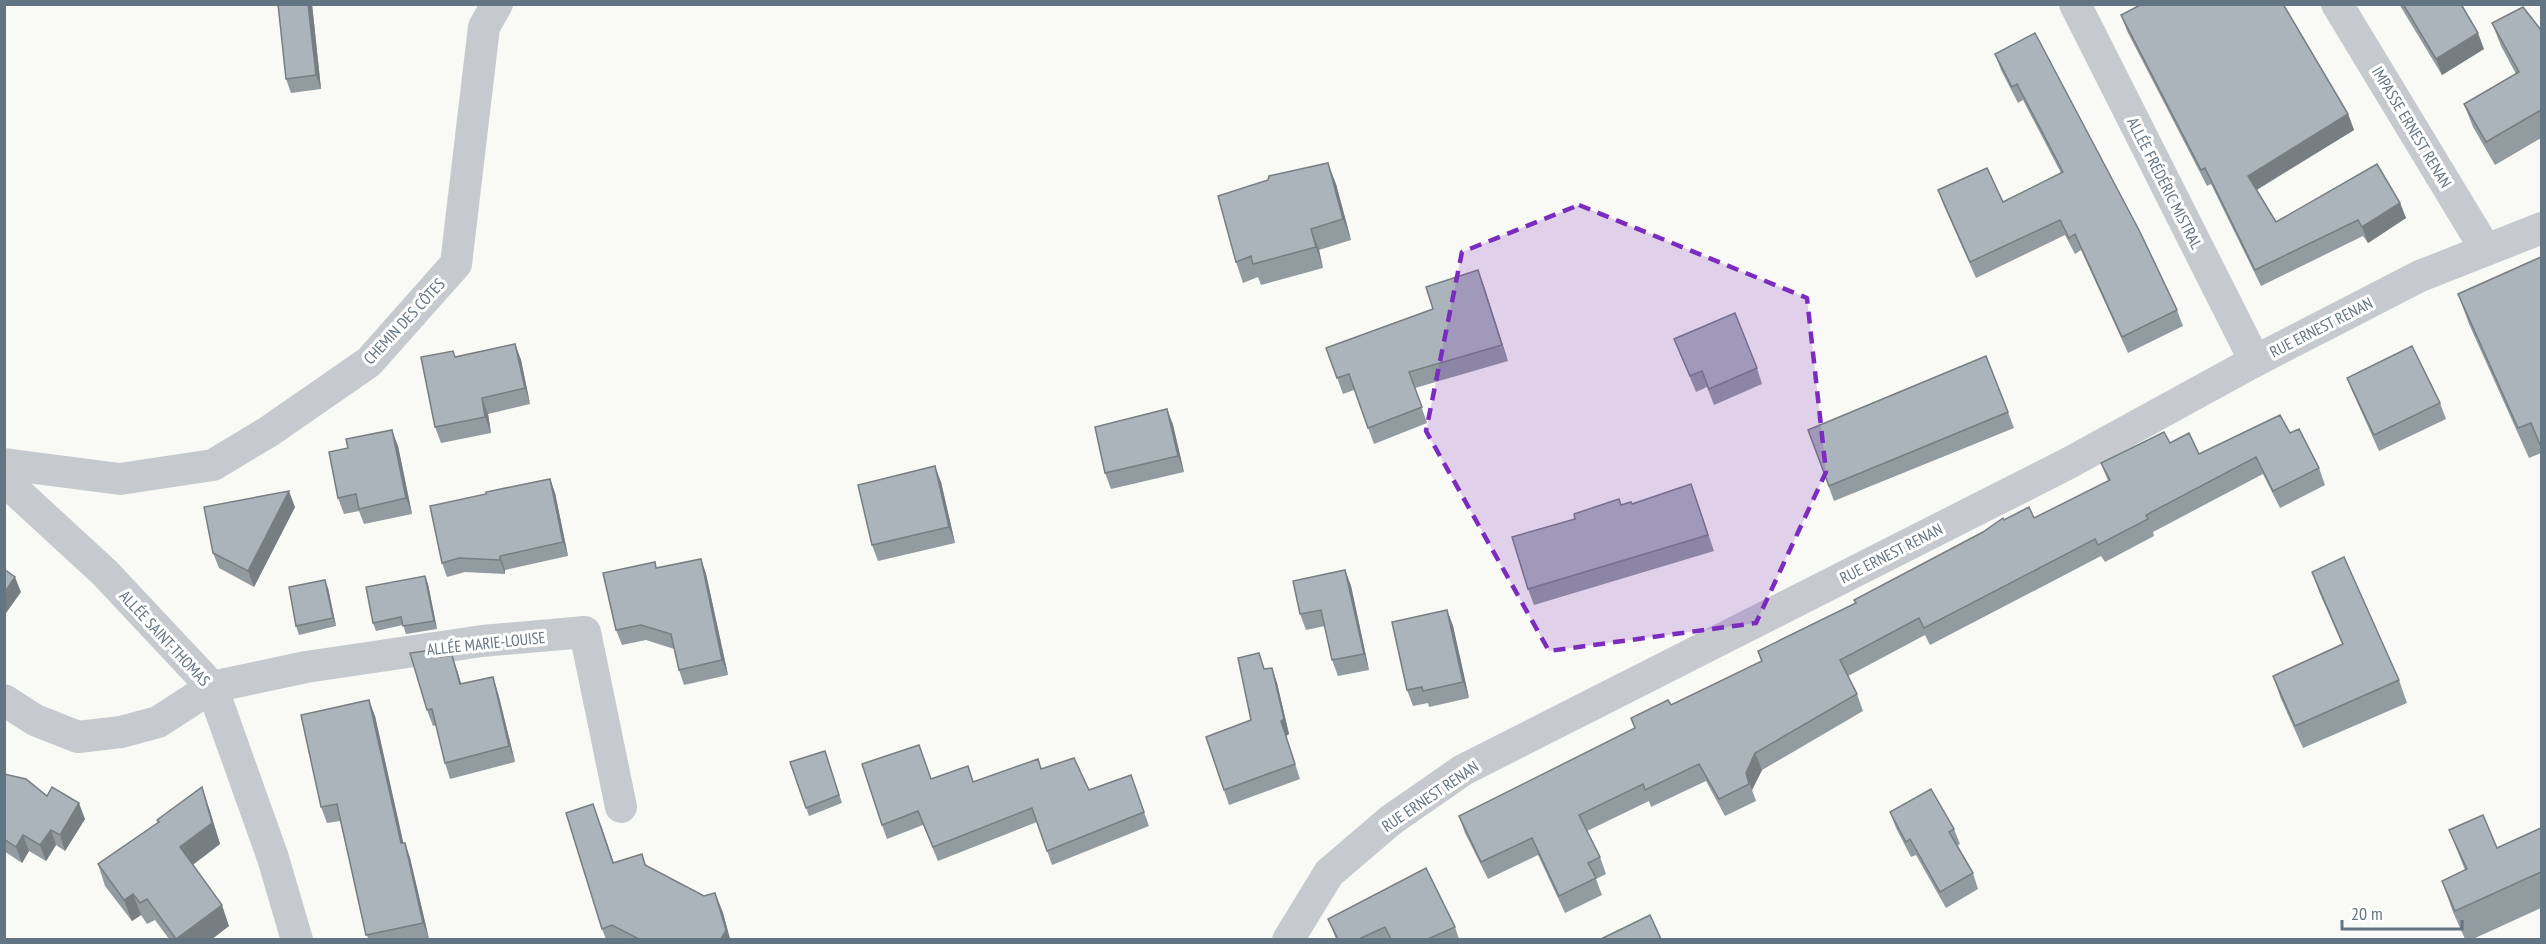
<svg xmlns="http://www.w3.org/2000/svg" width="2546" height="944" font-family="'PT Sans Narrow',sans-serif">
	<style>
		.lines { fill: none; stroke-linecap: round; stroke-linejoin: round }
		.minor { stroke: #c6cace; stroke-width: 32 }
		.wall { fill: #929ba0 }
		.shaded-wall { fill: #777e82 }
		.building { fill: #aab4ba; stroke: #777e82; stroke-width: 1.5 }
		.marked { fill: #7b2cbf; fill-opacity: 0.2; stroke: #7b2cbf; stroke-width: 4.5; stroke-dasharray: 12 8; stroke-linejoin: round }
		.labels { text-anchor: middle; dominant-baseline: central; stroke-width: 6; stroke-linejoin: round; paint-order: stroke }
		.street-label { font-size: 16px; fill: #627583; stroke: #fff }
	</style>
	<rect width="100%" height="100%" fill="#f9f9f6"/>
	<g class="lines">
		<!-- minor -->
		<g class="minor">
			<path d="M2075,4L2255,361"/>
			<path d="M2337,4L2486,250"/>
			<path d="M4,464L120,479L213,465L268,432L369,362L456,264L484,27L497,4"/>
			<path d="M4,480L105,573L212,687L273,858L297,940"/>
			<path d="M4,700L35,720L78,737L121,732L158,722L212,687L306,667L482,641L585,632L621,807"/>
			<path d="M1288,940L1329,873L1391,820L1463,770L2067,464L2255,361L2420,276L2542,228"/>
		</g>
	</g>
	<!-- wall -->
	<g class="wall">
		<path d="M278,4H312L321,89L291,93L286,79Z"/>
		<path d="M2399,4H2461L2484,49L2442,75Z"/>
		<path d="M2121,15L2348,114L2354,130L2257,190L2276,222L2400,203L2406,218L2368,243L2363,236L2261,286L2211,184L2207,186L2127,31Z"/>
		<path d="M2492,23L2541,30V138L2495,165L2473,127L2464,104L2516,74L2501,46Z"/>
		<path d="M2035,33L2177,310L2183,326L2128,353L2081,250L2075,254L2065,235L1976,278L1944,206L1938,190L2003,202L2061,173L2023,100L2018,103L2001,70L1995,54Z"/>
		<path d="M1336,184L1351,240L1319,250L1323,268L1261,285L1258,277L1243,283L1236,262Z"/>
		<path d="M2541,257V453L2529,458L2469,324L2458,294Z"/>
		<path d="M1478,270L1508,361L1415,388L1427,423L1374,444L1354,390L1343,394L1326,348L1433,309Z"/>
		<path d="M1674,339L1757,368L1762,384L1714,405L1707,387L1696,392Z"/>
		<path d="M515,344L521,360L530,404L488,414L491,433L441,443L435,427L455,357Z"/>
		<path d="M2347,378L2440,403L2446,419L2379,451L2353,393Z"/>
		<path d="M1167,409L1173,425L1184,472L1111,489L1105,473Z"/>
		<path d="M2008,412L2014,428L1834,501L1808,430Z"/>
		<path d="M2290,433L2319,468L2325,485L2280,508L2263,474L2153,532L2154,536L2105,562L2101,556L1930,645L1925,635L1848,676L1857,694L1863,711L1762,770L1752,790L1756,801L1725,816L1706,781L1651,807L1649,801L1587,831L1600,857L1606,874L1596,879L1602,895L1565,913L1538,855L1488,879L1465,833L1459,816L1635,728L1631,718L1671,705L1761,661L1758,651L1855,603L2004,520L2034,518L2108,481L2101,463L2170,443L2199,454Z"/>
		<path d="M398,446L412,514L364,524L359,511L344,514L338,498L348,448Z"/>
		<path d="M550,479L555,493L568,556L505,570V574L465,572L447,577L442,563Z"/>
		<path d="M941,482L955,543L878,561L872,545Z"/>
		<path d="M1697,500L1714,551L1534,605L1528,589L1575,519L1622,505Z"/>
		<path d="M295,507L254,587L219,568L213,553Z"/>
		<path d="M701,559L706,574L728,675L684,685L679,670L674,649L646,640L622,645L616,630L657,568Z"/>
		<path d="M1345,570L1351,586L1369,670L1338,676L1332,660L1325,626L1306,630L1300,614Z"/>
		<path d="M2312,572L2399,680L2407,703L2303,748L2281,699L2273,676L2342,644L2320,594Z"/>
		<path d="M425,576L428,584L437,629L406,634L403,625L376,631L373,623Z"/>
		<path d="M328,588L336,626L299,635L296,626Z"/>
		<path d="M1447,610L1453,626L1469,698L1429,707L1428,703L1413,706L1407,690Z"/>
		<path d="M442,657L457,670L461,684L498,693L515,762L450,779L445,763L436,725L433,726L427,710Z"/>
		<path d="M1272,668L1277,683L1289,734L1286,736L1300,779L1229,805L1206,737L1251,720L1265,669Z"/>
		<path d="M375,716L403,843H405L410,858L429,939H368L340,821L327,823L321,807Z"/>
		<path d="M825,751L842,803L809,816L790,762Z"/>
		<path d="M1042,769L1089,790L1131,775L1149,826L1052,865L1037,822L938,861L923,825L887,839L882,825L931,779L974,782Z"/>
		<path d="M4,771L6,775L47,796L85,819L65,851L56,845L46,861L29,851L22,863L4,851Z"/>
		<path d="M209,808L220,844L193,865L229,926L212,939H169L155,920L147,924L141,915L132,921L105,886L98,864L158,822L157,820Z"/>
		<path d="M1890,812L1954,829L1960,844L1957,846L1973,873L1978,889L1946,908L1916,855L1911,857L1896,828Z"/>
		<path d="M601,825L614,863L642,854L646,865L704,896L715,893L723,913L730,939H606L602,929Z"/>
		<path d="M2541,828V908L2473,939H2465L2453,912L2442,881L2465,870L2449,830L2497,848Z"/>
		<path d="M1328,919L1455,927L1459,939H1336Z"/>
	</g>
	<!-- shaded-wall -->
	<g class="shaded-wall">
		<path d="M308,4H312L321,89L316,75Z"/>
		<path d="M2478,33L2484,49L2442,75L2436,59Z"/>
		<path d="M2348,114L2354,130L2254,191L2248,176Z"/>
		<path d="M1328,163L1336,184L1351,240L1343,219Z"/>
		<path d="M2400,203L2406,218L2368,243L2362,227Z"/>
		<path d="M1311,229L1319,250L1323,268L1316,247Z"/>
		<path d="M1478,270L1484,286L1508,361L1502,345Z"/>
		<path d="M515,344L521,360L530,404L525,388Z"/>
		<path d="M482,398L488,414L491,433L485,417Z"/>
		<path d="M1167,409L1173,425L1184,472L1178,456Z"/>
		<path d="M392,430L398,446L412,514L406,498Z"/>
		<path d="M935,466L941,482L955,543L949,527Z"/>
		<path d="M550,479L555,493L568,556L563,542Z"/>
		<path d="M289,491L295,507L254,587L248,571Z"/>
		<path d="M500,556L505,570V574L500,560Z"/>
		<path d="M701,559L706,574L728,675L722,660Z"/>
		<path d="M1345,570L1351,586L1369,670L1364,654Z"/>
		<path d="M425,576L428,584L437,629L434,621Z"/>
		<path d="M15,577L21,592L4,616V593Z"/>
		<path d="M325,580L328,588L336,626L333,618Z"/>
		<path d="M1447,610L1453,626L1469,698L1463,682Z"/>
		<path d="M452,655L457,670L466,700L460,684Z"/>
		<path d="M1272,668L1277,683L1289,734L1286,736L1300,779L1281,721Z"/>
		<path d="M493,677L498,693L515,762L509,746Z"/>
		<path d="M369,700L375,716L407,859L401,843Z"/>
		<path d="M1755,753L1762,770L1752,790L1756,801L1746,773Z"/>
		<path d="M202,787L209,808L220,844L188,868L180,847Z"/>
		<path d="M79,803L85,819L65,851L60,835Z"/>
		<path d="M51,830L56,845L46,861L40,845Z"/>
		<path d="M23,835L29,851L22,863L16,847Z"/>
		<path d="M405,843L410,858L429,939L423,923Z"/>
		<path d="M715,893L723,913L730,939H721Z"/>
		<path d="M133,894L141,915L132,921L124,900Z"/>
		<path d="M222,905L229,926L212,939H176Z"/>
	</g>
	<!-- building -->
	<g class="building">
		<path d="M278,4H308L316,75L286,79Z"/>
		<path d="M2142,4H2283L2348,114L2248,176L2276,222L2377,164L2400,203L2362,227L2358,220L2255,270L2205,168L2201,170L2121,15Z"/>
		<path d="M2403,4H2461L2478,33L2436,59Z"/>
		<path d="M2523,7L2541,30V110L2486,142L2464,104L2519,72L2492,23Z"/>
		<path d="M2035,33L2140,232L2177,310L2122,337L2075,234L2069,238L2060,220L1970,262L1938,190L1987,168L2003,202L2063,172L2017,84L2012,87L1995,54Z"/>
		<path d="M1328,163L1343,219L1311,229L1316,247L1253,264L1251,256L1236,262L1218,196L1268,180L1269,176Z"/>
		<path d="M2541,257V447L2531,423L2518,428L2458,294Z"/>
		<path d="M1478,270L1502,345L1409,372L1422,407L1368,428L1349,374L1337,378L1326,348L1433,309L1426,287Z"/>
		<path d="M1735,313L1757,368L1709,389L1702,371L1690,376L1674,339Z"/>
		<path d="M515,344L525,388L482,398L485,417L435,427L421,357L453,351L455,357Z"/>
		<path d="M2412,346L2440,403L2374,435L2347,378Z"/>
		<path d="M1986,356L2008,412L1829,486L1808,430Z"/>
		<path d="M1167,409L1178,456L1105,473L1095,427Z"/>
		<path d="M2280,415L2290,433L2299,429L2319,468L2273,491L2256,457L2146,515L2148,519L2098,545L2095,539L1924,628L1919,618L1840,660L1857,694L1755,753L1746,773L1749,784L1719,799L1699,764L1645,790L1643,784L1579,815L1600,857L1588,863L1596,878L1559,896L1532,838L1481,862L1459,816L1635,728L1631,718L1668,700L1671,705L1762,661L1758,651L1856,603L1854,600L1983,532L2003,518L2004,520L2029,507L2034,518L2110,480L2101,463L2164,432L2170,443L2189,433L2199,454Z"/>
		<path d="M392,430L406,498L359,509L356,494L338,498L329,452L348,448L346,439Z"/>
		<path d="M935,466L949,527L872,545L858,485Z"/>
		<path d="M550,479L563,542L500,556V560L459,558L442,563L430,506L486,494V492Z"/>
		<path d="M1691,484L1708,535L1528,589L1512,537L1575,519L1574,514L1619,499L1621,505L1631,502L1632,504Z"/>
		<path d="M289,491L248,571L213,553L204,507Z"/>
		<path d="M2344,557L2399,680L2295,726L2273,676L2343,644L2312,572Z"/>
		<path d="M701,559L722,660L679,670L671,634L641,625L616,630L603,573L655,562L656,568Z"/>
		<path d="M4,569L15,577L4,593Z"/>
		<path d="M1345,570L1364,654L1332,660L1321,610L1300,614L1293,581Z"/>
		<path d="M425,576L434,621L403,626L401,617L373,623L366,587Z"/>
		<path d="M325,580L333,618L296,626L289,587Z"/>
		<path d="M1447,610L1463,682L1423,691L1422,687L1407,690L1392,622Z"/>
		<path d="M439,649L441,657L452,655L460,684L493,677L509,746L445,763L432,709L427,710L410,653Z"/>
		<path d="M1259,653L1264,669L1272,668L1284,719L1281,721L1295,764L1224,790L1206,737L1251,720L1238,658Z"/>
		<path d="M369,700L401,843H405L423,923L366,935L337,804L321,807L301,715Z"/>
		<path d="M919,745L931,779L968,766L973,782L1038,759L1041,769L1074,758L1089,790L1131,775L1144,812L1047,851L1032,808L933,847L918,811L882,825L862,764Z"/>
		<path d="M825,751L839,795L806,808L790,762Z"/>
		<path d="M4,774L26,779L47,796L52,787L79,803L60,835L51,830L40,845L23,835L16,847L4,839Z"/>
		<path d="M202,787L212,823L180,847L222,905L176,939L147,899L140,903L133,894L124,900L98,864L159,822L157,820Z"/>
		<path d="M1931,789L1954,829L1949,832L1973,873L1940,892L1910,839L1906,842L1890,812Z"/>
		<path d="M593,804L613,863L642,854L645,865L704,896L715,893L726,930L721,939H639L612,925L602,929L566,813Z"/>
		<path d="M2483,815L2497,848L2541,828V872L2455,911L2442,881L2467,869L2449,830Z"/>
		<path d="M1426,868L1455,927L1428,939H1391L1385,927L1359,939H1338L1328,919Z"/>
		<path d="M1650,915L1661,939H1601Z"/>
	</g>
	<!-- marked area -->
	<path class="marked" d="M1579,205L1807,298L1826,472L1756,623L1549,651L1426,431L1462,252Z"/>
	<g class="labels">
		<!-- street labels -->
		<g class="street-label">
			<text transform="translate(2412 127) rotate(59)">IMPASSE ERNEST RENAN</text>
			<text transform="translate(2165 183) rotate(63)">ALLÉE FRÉDÉRIC MISTRAL</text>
			<text transform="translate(404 321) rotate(-47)">CHEMIN DES CÔTES</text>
			<text transform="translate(2321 327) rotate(-27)">RUE ERNEST RENAN</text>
			<text transform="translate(1891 553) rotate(-27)">RUE ERNEST RENAN</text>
			<text transform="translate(165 638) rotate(47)">ALLÉE SAINT-THOMAS</text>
			<text transform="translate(486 643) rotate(-6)">ALLÉE MARIE-LOUISE</text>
			<text transform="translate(1430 796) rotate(-34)">RUE ERNEST RENAN</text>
		</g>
	</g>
	<!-- border -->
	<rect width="2546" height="944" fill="none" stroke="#627583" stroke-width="12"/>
	<!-- scale -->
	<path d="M2342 920v9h120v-9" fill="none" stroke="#627583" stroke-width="3"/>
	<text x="2351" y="920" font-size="18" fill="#627583" stroke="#ffffff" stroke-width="4.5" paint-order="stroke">20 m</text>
</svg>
